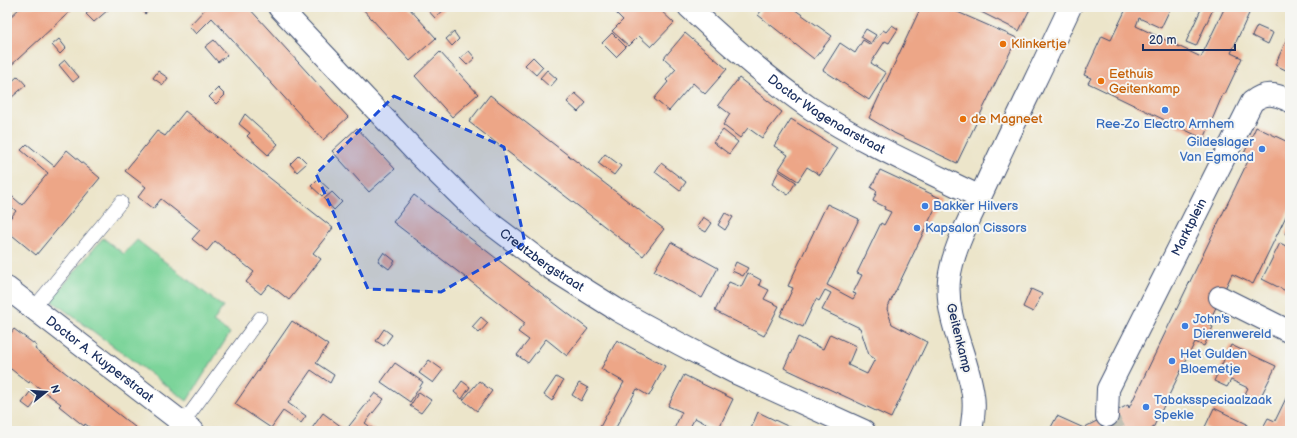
<svg xmlns="http://www.w3.org/2000/svg" width="1297" height="438" font-family="'Balsamiq Sans',sans-serif">
	<style>
		.green { fill: #7bd49a; stroke: #4b827c }
		.building { fill: #eda687 }
		.lines { fill: none; stroke-linecap: round; stroke-linejoin: round }
		.street-tunnel { stroke: #c2c1b4; stroke-width: 22; stroke-dasharray: 22 11; stroke-linecap: butt }
		.lane-casing { stroke: #3a4a6e; stroke-width: 14 }
		.street-casing { stroke: #3a4a6e; stroke-width: 24 }
		.lane { stroke: #fff; stroke-width: 13 }
		.street { stroke: #fff; stroke-width: 22 }
		.marked { fill: #1d4ed8; fill-opacity: 0.2; stroke: #1d4ed8; stroke-width: 3; stroke-dasharray: 8 5; stroke-linejoin: round }
		.food-dot { fill: #e8710a; stroke: #f6f6f2; stroke-width: 1.5 }
		.shop-dot { fill: #3f7fe0; stroke: #f6f6f2; stroke-width: 1.5 }
		.labels { text-anchor: middle; dominant-baseline: central; stroke-width: 4; stroke-linejoin: round; paint-order: stroke }
		.food-label { font-size: 13px; fill: #c56008; stroke: #f6f6f2; text-anchor: start }
		.street-label { font-size: 13px; fill: #1b2f5e; stroke: #f6f6f2 }
		.shop-label { font-size: 13px; fill: #366cbe; stroke: #f6f6f2; text-anchor: start }
	</style>
	<rect width="100%" height="100%" fill="#f6f6f2"/>
	<filter id="ink" filterUnits="userSpaceOnUse"><feTurbulence type="fractalNoise" baseFrequency=".025" numOctaves="2"/><feDisplacementMap in="SourceGraphic" scale="8" xChannelSelector="R" yChannelSelector="G"/><feConvolveMatrix kernelMatrix="1 2 1 2 8 2 1 2 1" color-interpolation-filters="sRGB"/></filter>
	<filter id="wash" filterUnits="userSpaceOnUse"><feTurbulence type="fractalNoise" baseFrequency=".012" numOctaves="4" result="noise"/><feDisplacementMap in="SourceGraphic" scale="16" xChannelSelector="R" yChannelSelector="G"/><feGaussianBlur stdDeviation="0.9" result="paint"/><feColorMatrix in="noise" values="0 0 0 0 0 0 0 0 0 0 0 0 0 0 0 0 0 1.4 0 .05"/><feComposite in="paint" operator="in"/></filter>
	<g filter="url(#wash)">
		<rect width="100%" height="100%" fill="#ece5ca"/>
		<!-- green -->
		<path class="green" d="M103,238L124,254L137,240L223,307L213,322L230,333L187,401L51,300Z"/>
		<g id="blocks">
			<!-- building -->
			<g class="building">
				<path d="M21,7H75L7,69V20Z"/>
				<path d="M94,7H106L108,10L94,22L86,14Z"/>
				<path d="M140,7H153L145,14Z"/>
				<path d="M207,7H248L348,117L323,140L212,18L196,34L189,26Z"/>
				<path d="M361,7H408L436,38L410,61Z"/>
				<path d="M425,7H444L445,9L435,18Z"/>
				<path d="M613,7H657L674,23L651,47L639,36L629,46L612,31L623,20L611,8Z"/>
				<path d="M764,7H791L832,36L814,59L758,15Z"/>
				<path d="M921,7H946L1017,38L957,163L894,133L869,118Z"/>
				<path d="M971,7H1031L1019,31Z"/>
				<path d="M1127,7H1171L1161,28L1139,18L1136,26L1201,57L1225,7H1252L1231,53L1242,58L1225,94H1223L1204,139L1088,83L1091,78L1084,75L1102,36L1111,40Z"/>
				<path d="M1202,7H1214L1196,46L1186,42Z"/>
				<path d="M892,25L898,29L889,43L885,41L871,63L886,73L869,100L823,70L840,43L855,53L863,40L871,45L883,30L886,32Z"/>
				<path d="M1257,26L1273,33L1268,44L1252,36Z"/>
				<path d="M866,29L876,35L871,43L861,37Z"/>
				<path d="M454,32L459,39L452,46L446,39Z"/>
				<path d="M1290,32V72L1275,65Z"/>
				<path d="M612,33L626,47L616,57L602,43Z"/>
				<path d="M685,33L727,69L705,94L693,83L669,111L654,99L668,82L666,80L676,69L664,58Z"/>
				<path d="M59,39L66,48L60,54L52,45Z"/>
				<path d="M214,40L227,55L218,62L205,47Z"/>
				<path d="M469,51L475,58L467,65L460,58Z"/>
				<path d="M440,52L478,94L452,117L415,76Z"/>
				<path d="M533,57L543,67L536,75L525,65Z"/>
				<path d="M65,60L79,77L73,82L59,65Z"/>
				<path d="M547,70L557,79L550,87L540,78Z"/>
				<path d="M158,71L168,78L163,85L153,78Z"/>
				<path d="M18,76L26,85L11,98L7,94V86Z"/>
				<path d="M739,78L782,112L762,138L748,128L740,138L723,125L730,114L718,105Z"/>
				<path d="M218,88L225,95L216,104L209,97Z"/>
				<path d="M575,93L586,103L578,112L567,102Z"/>
				<path d="M490,95L664,229L643,256L469,122Z"/>
				<path d="M185,111L333,228L313,253L321,259L289,300L269,284L261,294L246,282L254,272L215,241L207,251L192,239L200,230L161,199L153,209L138,197L146,187L125,171L157,131L165,136Z"/>
				<path d="M245,114L278,144L268,155L247,136L250,133L239,124Z"/>
				<path d="M791,119L837,148L820,175L807,167L798,181L779,169L788,155L774,146Z"/>
				<path d="M1256,127L1290,143V208L1253,284L1232,274L1208,324L1213,327L1204,346L1195,342L1153,428L1148,431H1049L1057,416L1086,429L1085,427L1128,405L1129,408L1248,161L1242,158Z"/>
				<path d="M357,128L395,169L369,192L332,151Z"/>
				<path d="M723,130L738,142L729,154L713,142Z"/>
				<path d="M27,144L54,166L67,150L100,178L36,255L7,231V222L16,211L7,203V192L22,205L48,173L21,150Z"/>
				<path d="M605,154L621,166L614,175L598,163Z"/>
				<path d="M299,155L307,163L297,172L290,164Z"/>
				<path d="M661,163L686,182L680,191L655,172Z"/>
				<path d="M880,170L940,198L887,309L892,324L927,342L891,418L784,368L798,337L823,349L830,334L856,346L848,365L867,374L875,359L869,355L860,328L822,310L831,293L825,290L819,301L816,299L803,327L780,316L793,288L788,286L827,204L859,219L827,285L853,299L856,294L853,293L862,275L857,273L881,223L884,225L891,212L884,209L885,207L873,201L877,191L871,188Z"/>
				<path d="M779,171L796,182L788,195L772,184Z"/>
				<path d="M318,179L329,189L322,196L311,186Z"/>
				<path d="M332,192L342,202L334,210L324,199Z"/>
				<path d="M414,195L588,329L567,356L546,339L528,363L517,355L529,340L518,332L525,323L393,222Z"/>
				<path d="M725,213L733,217L725,230L718,225Z"/>
				<path d="M703,217L712,223L706,232L697,227Z"/>
				<path d="M1290,222V236L1285,234Z"/>
				<path d="M671,242L718,268L702,298L654,271Z"/>
				<path d="M1280,243L1290,248V293L1262,279Z"/>
				<path d="M384,252L395,261L389,269L378,261Z"/>
				<path d="M736,262L748,268L743,276L732,271Z"/>
				<path d="M748,273L761,280L759,285L769,290L764,299L779,306L764,336L715,311L729,282L741,287Z"/>
				<path d="M1031,289L1042,294L1033,312L1023,307Z"/>
				<path d="M481,317L488,323L479,333L472,327Z"/>
				<path d="M292,321L328,345L316,363L334,375L330,383L311,370L288,403L306,416L301,423L283,411L271,428L235,404Z"/>
				<path d="M14,329L37,346L35,349L140,431H95L85,424L84,426L59,406L61,404L46,393L30,381L29,383L7,366V338Z"/>
				<path d="M384,329L392,335L384,346L376,341Z"/>
				<path d="M617,340L665,366L649,396L637,389L614,431H608L600,427L624,382L601,369Z"/>
				<path d="M1231,345L1276,366L1258,402L1244,396L1248,388L1231,380L1227,387L1214,381Z"/>
				<path d="M429,360L443,370L433,383L419,373Z"/>
				<path d="M395,363L423,382L410,402L381,382Z"/>
				<path d="M684,375L733,399L718,430L695,418L688,431H673L682,412L668,406Z"/>
				<path d="M556,377L563,381L552,401L544,395Z"/>
				<path d="M462,381L470,387L462,399L454,392Z"/>
				<path d="M479,381L492,391L477,411L463,400Z"/>
				<path d="M579,383L588,388L581,401L572,395Z"/>
				<path d="M1290,390V431H1261L1268,418L1275,421Z"/>
				<path d="M30,392L38,399L30,409L22,403Z"/>
				<path d="M419,392L431,400L421,413L410,406Z"/>
				<path d="M375,393L384,399L365,423L376,431H310L323,413L346,430Z"/>
				<path d="M1214,408L1247,424L1244,431H1214L1205,427Z"/>
				<path d="M758,412L783,424L799,431H750Z"/>
			</g>
		</g>
	</g>
	<g filter="url(#ink)">
		<use href="#blocks" fill-opacity="0" stroke="#3a4a6e" stroke-width="1"/>
		<g class="lines">
			<!-- street-tunnel -->
			<path class="street-tunnel" d="M1107,416L1115,431"/>
			<!-- lane casing -->
			<g class="lane-casing">
				<g id="lane">
					<path d="M33,309L121,202"/>
					<path d="M183,423L260,318"/>
				</g>
			</g>
			<!-- street casing -->
			<g class="street-casing">
				<g id="street">
					<path id="s1" d="M279,7L416,152L482,217L547,266L619,311L680,344L734,372L864,431"/>
					<path id="s2" d="M689,7C727,43 767,78 810,108C863,143 923,169 980,197"/>
					<path id="s3" d="M7,288L193,431"/>
					<path d="M1220,297L1290,332"/>
					<path id="s4" d="M1107,416L1108,389L1252,102C1265,91 1276,94 1290,101"/>
					<path d="M971,431C973,419 975,407 973,395C968,356 945,320 949,280C953,246 973,213 987,182C1014,123 1043,65 1070,7"/>
				</g>
			</g>
			<!-- lane -->
			<use href="#lane" class="lane"/>
			<!-- street -->
			<use href="#street" class="street"/>
		</g>
	</g>
	<!-- marked area -->
	<path class="marked" d="M394,96L504,147L525,243L441,292L368,289L316,174Z"/>
	<!-- markers -->
	<g class="food-dot">
		<circle cx="1003" cy="44" r="4"/>
		<circle cx="1101" cy="81" r="4"/>
		<circle cx="963" cy="119" r="4"/>
	</g>
	<g class="shop-dot">
		<circle cx="1165" cy="110" r="4"/>
		<circle cx="1262" cy="149" r="4"/>
		<circle cx="925" cy="206" r="4"/>
		<circle cx="917" cy="228" r="4"/>
		<circle cx="1185" cy="326" r="4"/>
		<circle cx="1172" cy="361" r="4"/>
		<circle cx="1146" cy="407" r="4"/>
	</g>
	<g class="labels">
		<!-- food labels -->
		<g class="food-label">
			<text x="1011" y="44">Klinkertje</text>
			<text x="1109" y="74">Eethuis<tspan x="1109" dy="15">Geitenkamp</tspan></text>
			<text x="971" y="119">de Magneet</text>
		</g>
		<!-- street labels -->
		<g class="street-label">
			<text stroke="none"><textPath href="#s2" startOffset="175">Doctor Wagenaarstraat</textPath></text>
			<text stroke="none"><textPath href="#s4" startOffset="208">Marktplein</textPath></text>
			<text stroke="none"><textPath href="#s1" startOffset="366">Creutzbergstraat</textPath></text>
			<text transform="translate(959 338) rotate(76)">Geitenkamp</text>
			<text stroke="none"><textPath href="#s3" startOffset="117">Doctor A. Kuyperstraat</textPath></text>
		</g>
		<!-- shop labels -->
		<g class="shop-label">
			<text x="1165" y="124" text-anchor="middle">Ree-Zo Electro Arnhem</text>
			<text x="1254" y="142" text-anchor="end">Gildeslager<tspan x="1254" dy="15">Van Egmond</tspan></text>
			<text x="933" y="206">Bakker Hilvers</text>
			<text x="925" y="228">Kapsalon Cissors</text>
			<text x="1193" y="319">John's<tspan x="1193" dy="15">Dierenwereld</tspan></text>
			<text x="1180" y="354">Het Gulden<tspan x="1180" dy="15">Bloemetje</tspan></text>
			<text x="1154" y="400">Tabaksspeciaalzaak<tspan x="1154" dy="15">Spekle</tspan></text>
		</g>
	</g>
	<!-- margin -->
	<rect width="1297" height="438" fill="none" stroke="#f6f6f2" stroke-width="24"/>
	<!-- north arrow -->
	<g transform="translate(46 392) rotate(73)" stroke="#f6f6f2" stroke-width="3" paint-order="stroke">
	<path d="M0-3L7 15L0 10L-7 15Z" fill="#1b2f5e"/>
	<text y="-6" font-size="11" font-weight="bold" text-anchor="middle" fill="#1b2f5e">N</text>
	</g>
	<!-- scale -->
	<path d="M1143 44v6h92v-6" fill="none" stroke="#1b2f5e" stroke-width="2"/>
	<text x="1149" y="44" font-size="12" fill="#1b2f5e" stroke="#f6f6f2" stroke-width="3" paint-order="stroke">20 m</text>
</svg>
